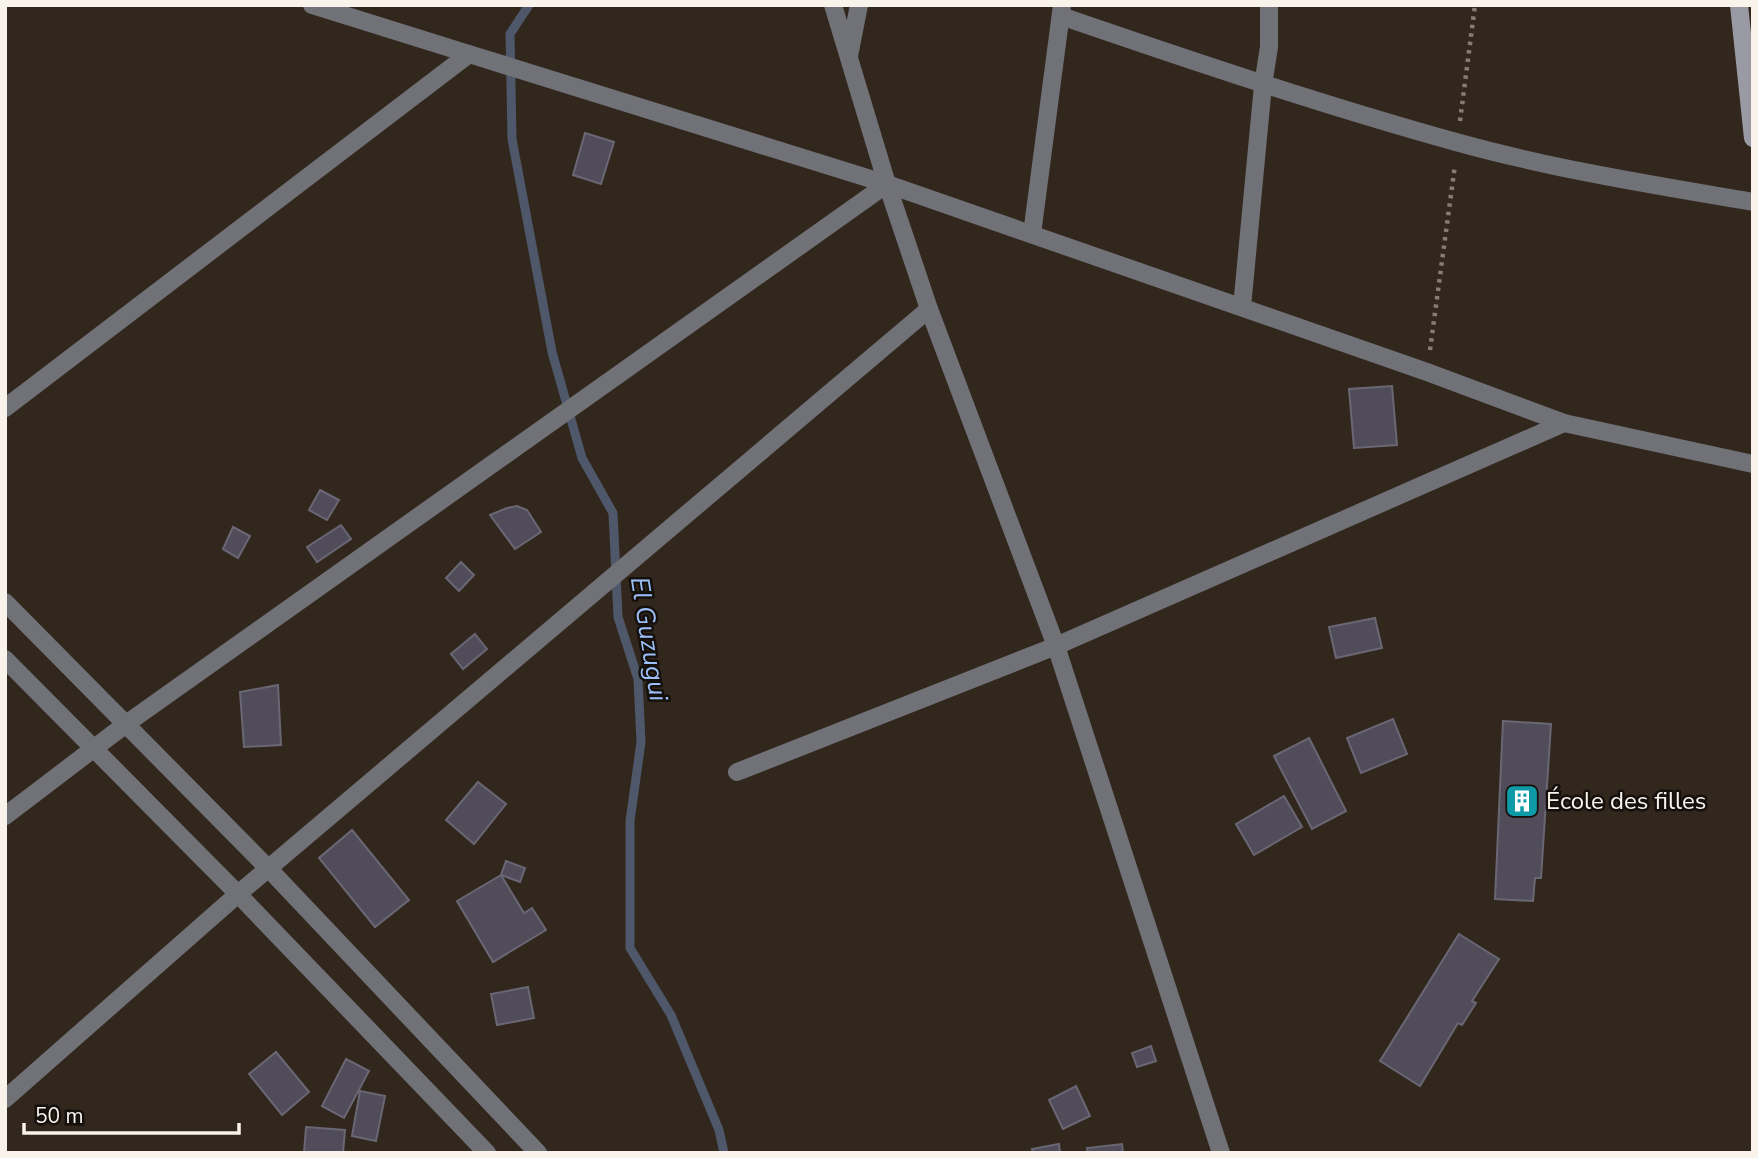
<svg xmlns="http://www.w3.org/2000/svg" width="1758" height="1158" font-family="'Nunito Sans',sans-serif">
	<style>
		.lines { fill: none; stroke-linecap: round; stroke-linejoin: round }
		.stream { stroke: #4f586a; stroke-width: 9 }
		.building { fill: #504c5a; stroke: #6a6775; stroke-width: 2 }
		.path { stroke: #857d74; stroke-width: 4.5; stroke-dasharray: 3.5 5; stroke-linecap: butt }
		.street { stroke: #717178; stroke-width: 18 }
		.secondary { stroke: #9a9aa4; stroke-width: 18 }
		.labels { text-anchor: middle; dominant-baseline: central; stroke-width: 5; stroke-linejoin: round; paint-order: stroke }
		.poi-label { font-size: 24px; fill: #f9f3ec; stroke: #15100c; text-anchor: start }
		.water-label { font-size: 26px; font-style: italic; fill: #9dbff9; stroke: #15100c }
	</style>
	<rect width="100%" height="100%" fill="#31271d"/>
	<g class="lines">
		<!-- stream -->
		<path class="stream" d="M529,5L510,34L512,139L552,352L582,458L613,513L618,617L638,679L641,742L630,821V948L671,1015L719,1130L724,1153"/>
	</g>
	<!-- building -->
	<g class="building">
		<path d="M585,133L614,142L601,184L573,175Z"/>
		<path d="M1392,386L1397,445L1354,448L1349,389Z"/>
		<path d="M320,490L339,500L327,520L309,510Z"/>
		<path d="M517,506L527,510L541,532L515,549L490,515L507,508Z"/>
		<path d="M341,525L351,539L317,562L307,547Z"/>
		<path d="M233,527L250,536L238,558L223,549Z"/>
		<path d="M461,562L474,575L459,591L446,578Z"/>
		<path d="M1375,618L1382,648L1336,658L1329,627Z"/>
		<path d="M475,634L487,649L463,669L451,654Z"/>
		<path d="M278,685L281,745L244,747L240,692Z"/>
		<path d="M1393,719L1407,754L1361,773L1347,738Z"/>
		<path d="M1503,721L1551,724L1541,878H1535L1533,901L1495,899Z"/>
		<path d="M1309,738L1346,811L1312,829L1274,756Z"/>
		<path d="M478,782L506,804L474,844L446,820Z"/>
		<path d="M1284,796L1302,827L1254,855L1236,824Z"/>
		<path d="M352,830L409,900L375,927L319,858Z"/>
		<path d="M506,861L525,868L520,882L501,875Z"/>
		<path d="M501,875L524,913L532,908L546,930L493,962L457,901Z"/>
		<path d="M1459,934L1499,959L1472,1001L1476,1003L1462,1025L1458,1023L1420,1086L1380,1061Z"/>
		<path d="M528,987L534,1018L497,1025L491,994Z"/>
		<path d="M1151,1046L1156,1061L1137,1067L1132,1053Z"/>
		<path d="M276,1052L309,1092L282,1115L249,1074Z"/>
		<path d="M346,1059L369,1071L344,1118L322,1106Z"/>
		<path d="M1076,1086L1090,1116L1063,1129L1049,1100Z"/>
		<path d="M360,1091L385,1096L376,1141L352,1136Z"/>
		<path d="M306,1127L345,1130L343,1153H304Z"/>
		<path d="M1059,1144L1060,1153H1033L1032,1149Z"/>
		<path d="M1122,1144L1123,1153H1088L1087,1148Z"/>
	</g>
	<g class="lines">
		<!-- path -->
		<g class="path">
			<path d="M1460,121L1475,5"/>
			<path d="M1430,350L1455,165"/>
		</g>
		<!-- street -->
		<g class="street">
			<path d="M312,5L469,54"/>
			<path d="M833,5L887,184L929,309L1056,646L1221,1153"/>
			<path d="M1061,16C1192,61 1323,105 1456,142C1553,169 1653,185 1753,202"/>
			<path d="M849,56L859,5"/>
			<path d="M1032,234L1062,5"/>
			<path d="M1242,307L1263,85L1269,47V5"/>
			<path d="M5,408L469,54L887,184L1427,372L1564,423L1753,464"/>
			<path d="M5,602L269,869L538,1153"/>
			<path d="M5,659L238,894L487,1153"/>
			<path d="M737,772L1056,646L1564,423"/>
			<path d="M5,816L126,724L887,184"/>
			<path d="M5,1099L238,894L929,309"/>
		</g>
		<!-- secondary -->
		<path class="secondary" d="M1739,5L1753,138"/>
	</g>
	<!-- icons -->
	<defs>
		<g id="building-square" transform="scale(1.75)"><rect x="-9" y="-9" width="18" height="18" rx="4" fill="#0f9aa8" stroke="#15100c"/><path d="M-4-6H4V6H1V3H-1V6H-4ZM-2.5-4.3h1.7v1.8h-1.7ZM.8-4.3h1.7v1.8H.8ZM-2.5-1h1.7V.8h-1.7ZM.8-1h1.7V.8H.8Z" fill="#fff"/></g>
	</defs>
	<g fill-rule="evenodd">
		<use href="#building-square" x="1522" y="801"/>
	</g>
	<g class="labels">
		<!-- poi labels -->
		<g class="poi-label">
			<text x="1546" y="801">École des filles</text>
		</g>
		<!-- water labels -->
		<g class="water-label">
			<text transform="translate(649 639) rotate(81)">El Guzugui</text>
		</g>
	</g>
	<!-- border -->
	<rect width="1758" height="1158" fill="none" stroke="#f9f3ec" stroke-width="14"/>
	<!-- scale -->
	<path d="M24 1123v10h215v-10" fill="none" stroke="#f9f3ec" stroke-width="3.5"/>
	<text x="35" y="1123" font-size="21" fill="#f9f3ec" stroke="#15100c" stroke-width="5" paint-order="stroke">50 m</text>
</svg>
